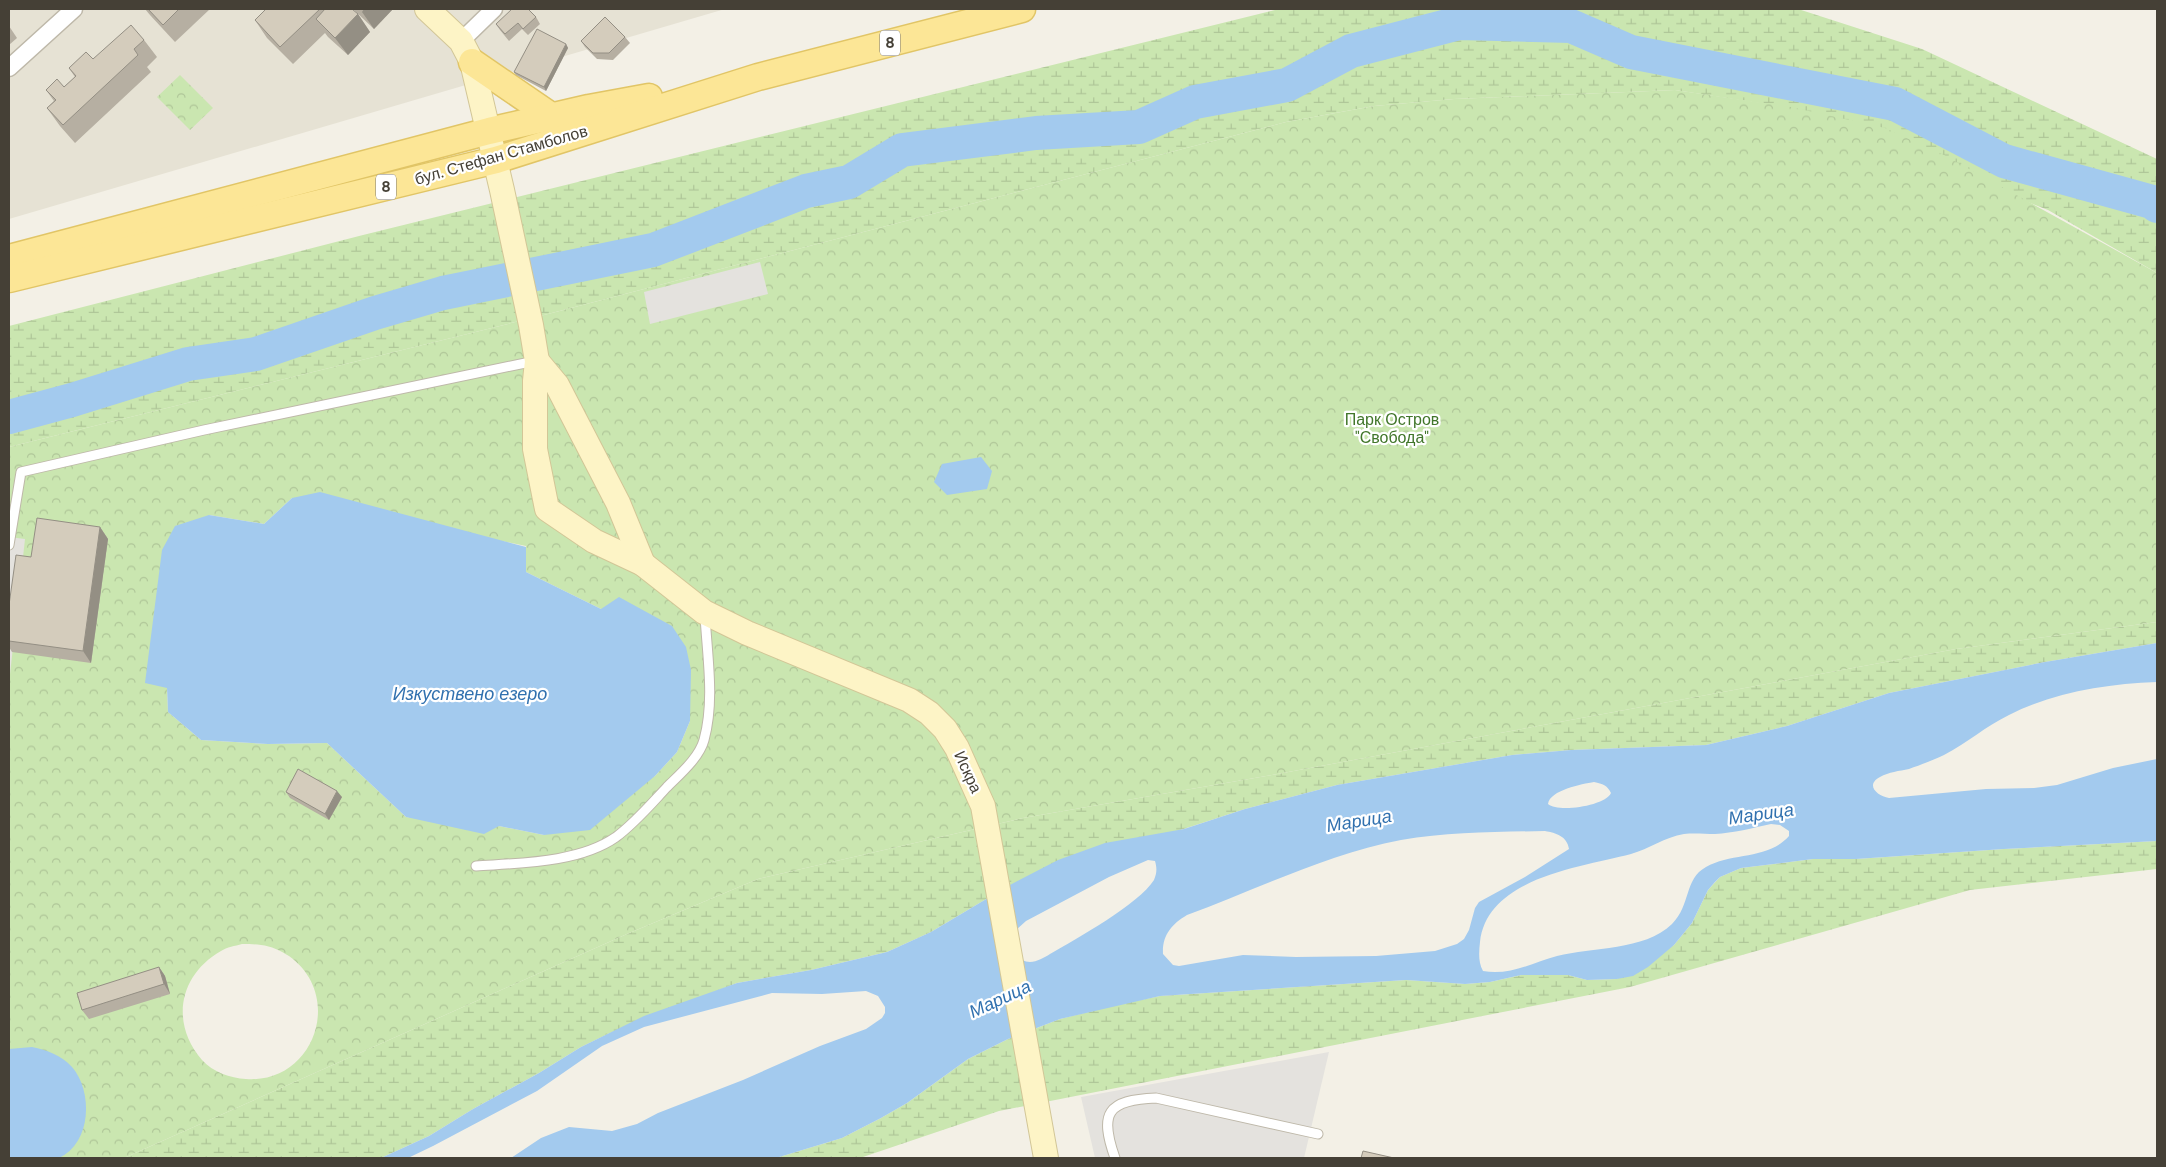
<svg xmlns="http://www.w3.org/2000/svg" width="2166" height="1167" font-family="'DM Sans',sans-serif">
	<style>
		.residential { fill: #e6e2d4 }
		.wetland { fill: url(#wetland-marsh) }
		.park { fill: url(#park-crowns); fill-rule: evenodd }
		.parking { fill: #e4e2de }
		.water { fill: #a3caee; fill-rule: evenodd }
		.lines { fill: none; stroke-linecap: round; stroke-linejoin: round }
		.river { stroke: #a3caee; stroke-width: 34 }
		.lane-casing { stroke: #beb8a9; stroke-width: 11 }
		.street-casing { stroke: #beb8a9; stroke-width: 19 }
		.secondary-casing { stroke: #d2c697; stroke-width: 26 }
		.primary-casing { stroke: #e1c566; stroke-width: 29 }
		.lane { stroke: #fff; stroke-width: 9 }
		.street { stroke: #fff; stroke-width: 16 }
		.secondary { stroke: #fdf4c6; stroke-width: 24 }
		.primary { stroke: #fce696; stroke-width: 26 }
		.wall { fill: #b6afa2 }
		.shaded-wall { fill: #948f84 }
		.building { fill: #d4ccbc; stroke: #948f84 }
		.labels { text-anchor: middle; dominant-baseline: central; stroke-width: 4.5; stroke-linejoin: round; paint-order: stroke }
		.shield { fill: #fff; stroke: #7d7972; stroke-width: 1 }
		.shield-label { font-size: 15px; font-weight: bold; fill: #454036 }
		.street-label { font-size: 16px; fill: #454036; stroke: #fff }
		.park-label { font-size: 16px; fill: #41762a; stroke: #fff }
		.water-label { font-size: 18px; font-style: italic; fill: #3171af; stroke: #fff }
	</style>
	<defs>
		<pattern id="wetland-marsh" width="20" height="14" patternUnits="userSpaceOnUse" patternTransform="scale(1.25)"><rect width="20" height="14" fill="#cae6b0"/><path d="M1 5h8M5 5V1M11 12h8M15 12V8" fill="none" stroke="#afc698"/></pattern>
		<pattern id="park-crowns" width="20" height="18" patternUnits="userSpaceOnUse" patternTransform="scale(1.25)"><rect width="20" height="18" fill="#cae6b0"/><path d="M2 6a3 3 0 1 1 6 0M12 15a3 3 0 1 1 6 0" fill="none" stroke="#afc698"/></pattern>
	</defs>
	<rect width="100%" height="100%" fill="#f3f0e6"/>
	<!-- residential -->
	<path class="residential" d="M9,9H725L9,219Z"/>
	<!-- wetland -->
	<g class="wetland">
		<path d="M1279,9H1798L1922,49L2157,159V273L2048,210L1791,108L1675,90L1454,99L1374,106L1286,122L548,314L9,447V326L363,235Z"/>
		<path d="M2157,622V643L2045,662L1889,693L1787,726L1706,745L1571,750L1512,755L1337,785L1245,809L1008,886L931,932L887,952L811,970L737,983L610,1033L581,1047L539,1073L473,1109L429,1136L381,1158H124L627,934L758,879L1023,818L1272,775L1956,649Z"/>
		<path d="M2157,841V869L1970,890L1630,987L999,1111L860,1158H776L842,1138L881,1118L907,1103L968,1059L1008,1039L1060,1019L1116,1005L1160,996L1406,980L1465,984L1490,982L1521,975H1568L1587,980L1617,979L1674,945L1692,923L1708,890L1720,877L1741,868L1813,859H1856L2004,849Z"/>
	</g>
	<!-- park -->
	<g class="park">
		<path d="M180,75L213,108L190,130L157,97Z"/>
		<path d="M1675,90L1791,107L1885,128L1944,155L2157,273V622L1956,649L1272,775L1023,818L758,879L627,934L124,1158H9V447L548,314L1286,122L1374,106L1454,99ZM292,498L526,546V572L601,609L690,721L677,752L655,776L544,835L499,826L406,817L327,743L268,744L201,740L168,712L167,688L209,515L264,524ZM242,944C249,944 255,944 261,945C271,946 281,951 289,956C345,996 314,1084 246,1079C230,1078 213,1072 202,1060C170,1023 179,975 221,951C227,947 235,946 242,944Z"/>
	</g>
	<!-- parking -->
	<g class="parking">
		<path d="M760,262L768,294L650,324L644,292Z"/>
		<path d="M9,537L25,539L9,683Z"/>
		<path d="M1329,1052L1304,1158H1095L1081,1097Z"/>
	</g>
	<!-- water -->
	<g class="water">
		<path d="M981,457L992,471L987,489L947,495L934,482L942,464Z"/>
		<path d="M320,492L526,547V572L601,609L619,597L672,626L686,647L691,670L690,721L677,752L655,776L590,830L544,835L499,826L484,834L406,817L327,743L268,744L201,740L168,712L167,688L145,683L162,550L175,526L209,515L264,524L292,498Z"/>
		<path d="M2157,643V682C2106,684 2055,692 2009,715C1986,726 1967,743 1944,755C1934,760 1920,765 1909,769C1899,771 1889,772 1880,777C1865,785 1877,796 1889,798L1986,789L2034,788L2057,785L2113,768L2157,759V841L2004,849L1856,859H1813L1741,868L1720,877L1715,882L1708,890L1692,923L1674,945L1648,967L1633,976L1617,979L1587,980L1568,975H1521L1490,982L1465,984L1406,980L1160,996L1060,1019L1008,1039L968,1059L907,1103L881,1118L842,1138L776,1158H511L541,1138L569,1127L612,1131L637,1124L658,1113L743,1080L820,1046L866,1029L882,1018L885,1013V1007L878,996L866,991L822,994L772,993L644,1027L602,1046L537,1091L433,1146L408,1158H381L429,1136L473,1109L539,1073L581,1047L644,1016L737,983L811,970L887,952L931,932L1008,886L1058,860L1105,843L1184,829L1245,809L1337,785L1512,755L1571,750L1706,745L1787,726L1889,693L2045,662ZM1594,782C1603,784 1607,785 1611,793C1605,806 1558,813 1548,804C1550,790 1582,784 1594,782ZM1771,824L1780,825L1789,831V836C1768,860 1732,852 1706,867C1684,879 1691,905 1672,924C1644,951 1592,947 1557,956C1532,963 1509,976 1483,971C1478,962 1479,952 1480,942C1487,877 1582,867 1631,854C1649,849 1665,837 1684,834C1694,833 1705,834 1715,834C1733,833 1753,828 1771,824ZM1545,831C1556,833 1567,836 1569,849L1525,877L1479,902L1475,908L1469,930L1464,939L1457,944L1435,951L1376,956L1296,957L1243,955L1179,966L1173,965L1163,954C1162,935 1172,924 1187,915C1258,889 1327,854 1401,840C1449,832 1496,832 1545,831ZM1148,860L1155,861C1157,868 1157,873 1154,880C1139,904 1076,939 1050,954C1042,959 1032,965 1022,960L1016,930L1026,921L1109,877Z"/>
		<path d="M32,1047C47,1050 61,1055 72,1067C93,1091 92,1143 59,1158C52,1161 18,1158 9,1158V1049Z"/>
	</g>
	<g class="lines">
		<!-- river -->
		<path class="river" d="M9,417L72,400L188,364L256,354L375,313L443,293L653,250L806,191L849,182L902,150L1036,133L1139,127L1195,102L1287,85L1351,51L1459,23L1571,26L1631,52L1895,104L2004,161L2152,202L2157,206"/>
		<!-- lane casing -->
		<g class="lane-casing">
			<g id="lane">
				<path d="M9,545L21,472L204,430L535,361"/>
				<path d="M476,866C519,863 579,863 616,837C635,823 651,804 667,787C680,774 699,758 704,740C715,700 707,655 705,615"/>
				<path d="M1115,1158C1099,1113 1107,1100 1156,1098L1318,1134"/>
			</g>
		</g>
		<!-- street casing -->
		<g class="street-casing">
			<g id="street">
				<path d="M461,41L494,9"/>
				<path d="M9,68L74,9"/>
			</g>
		</g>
		<!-- secondary casing -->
		<g class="secondary-casing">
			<g id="secondary">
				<path d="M427,9L461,41L472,62L502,190L531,325L537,361L535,381V449L547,509L594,541L643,564L704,612L747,633L909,700L929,713L945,729L957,748L983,806L1046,1158"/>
				<path d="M537,361L557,385L618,503L643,564"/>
			</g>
		</g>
		<!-- primary casing -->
		<g class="primary-casing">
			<g id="primary">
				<path d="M472,62L551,116"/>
				<path d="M9,258L489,131L589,108L649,97"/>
				<path d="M9,279L496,160L758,77L1022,9"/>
			</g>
		</g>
		<!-- lane -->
		<use href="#lane" class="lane"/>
		<!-- street -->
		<use href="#street" class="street"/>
		<!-- secondary -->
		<use href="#secondary" class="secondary"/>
		<!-- primary -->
		<use href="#primary" class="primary"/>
	</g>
	<!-- wall -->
	<g class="wall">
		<path d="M145,9H210L175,42L150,15Z"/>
		<path d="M266,9H352L358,14L370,32L348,55L328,37L325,33L293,64L267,38L255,20Z"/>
		<path d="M353,9H393L374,29Z"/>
		<path d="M536,17L540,24L528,35L522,29L509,41L500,30L496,24Z"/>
		<path d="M9,26L17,38L9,45Z"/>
		<path d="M625,37L630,43L613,60L597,59L585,47L581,41Z"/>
		<path d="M144,40L157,57L147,67L151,72L75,143L60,126L47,108L54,101L46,90L64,87L75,77L69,68Z"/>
		<path d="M566,44L568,48L546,91L516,75L514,72Z"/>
		<path d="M100,527L108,539L91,663L12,652L9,647V605L31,557Z"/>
		<path d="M286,792L342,797L329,820L290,798Z"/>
		<path d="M159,967L165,976L170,994L89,1019L82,1010Z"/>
	</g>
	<!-- shaded-wall -->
	<g class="shaded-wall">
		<path d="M364,9H393L374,29L362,12Z"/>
		<path d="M358,14L370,32L348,55L335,38Z"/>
		<path d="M566,44L568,48L546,91L544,87Z"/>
		<path d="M100,527L108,539L91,663L83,651Z"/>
		<path d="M337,791L342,797L329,820L325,814Z"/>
		<path d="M159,967L165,976L170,994L164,984Z"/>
	</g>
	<!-- building -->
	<g class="building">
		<path d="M148,9H179L163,25Z"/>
		<path d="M266,9H320L280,47L255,20Z"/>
		<path d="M325,9H352L358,14L335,38L316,19Z"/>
		<path d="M512,9H528L536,17L523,29L518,23L505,34L496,24Z"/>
		<path d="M605,17L625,37L609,53H593L581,41Z"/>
		<path d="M131,25L144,40L134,49L138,55L63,125L47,108L56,100L46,90L57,79L64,87L76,76L69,68L86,52L93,59Z"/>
		<path d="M537,29L566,44L544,87L514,72Z"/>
		<path d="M37,518L100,527L83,651L9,641V605L16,555L31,557Z"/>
		<path d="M298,769L337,791L325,814L286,792Z"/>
		<path d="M159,967L164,984L82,1010L77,993Z"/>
		<path d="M1363,1151L1394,1158H1361Z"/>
	</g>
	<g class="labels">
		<!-- shield labels -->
		<g class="shield">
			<rect x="880" y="30.5" width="20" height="25" rx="4"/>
			<rect x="376" y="174.5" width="20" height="25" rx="4"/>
		</g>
		<g class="shield-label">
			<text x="890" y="43">8</text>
			<text x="386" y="187">8</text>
		</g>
		<!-- street labels -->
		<g class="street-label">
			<text transform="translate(501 155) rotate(-16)">бул. Стефан Стамболов</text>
			<text transform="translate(968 772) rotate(65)">Искра</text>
		</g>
		<!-- park labels -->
		<g class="park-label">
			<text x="1392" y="419">Парк Остров<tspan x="1392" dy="18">"Свобода"</tspan></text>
		</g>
		<!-- water labels -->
		<g class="water-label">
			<text x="470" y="694">Изкуствено езеро</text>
			<text transform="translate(1761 814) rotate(-8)">Марица</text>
			<text transform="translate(1359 821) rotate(-9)">Марица</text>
			<text transform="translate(1000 999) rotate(-25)">Марица</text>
		</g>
	</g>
	<!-- border -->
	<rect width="2166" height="1167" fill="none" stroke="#454036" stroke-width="20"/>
</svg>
